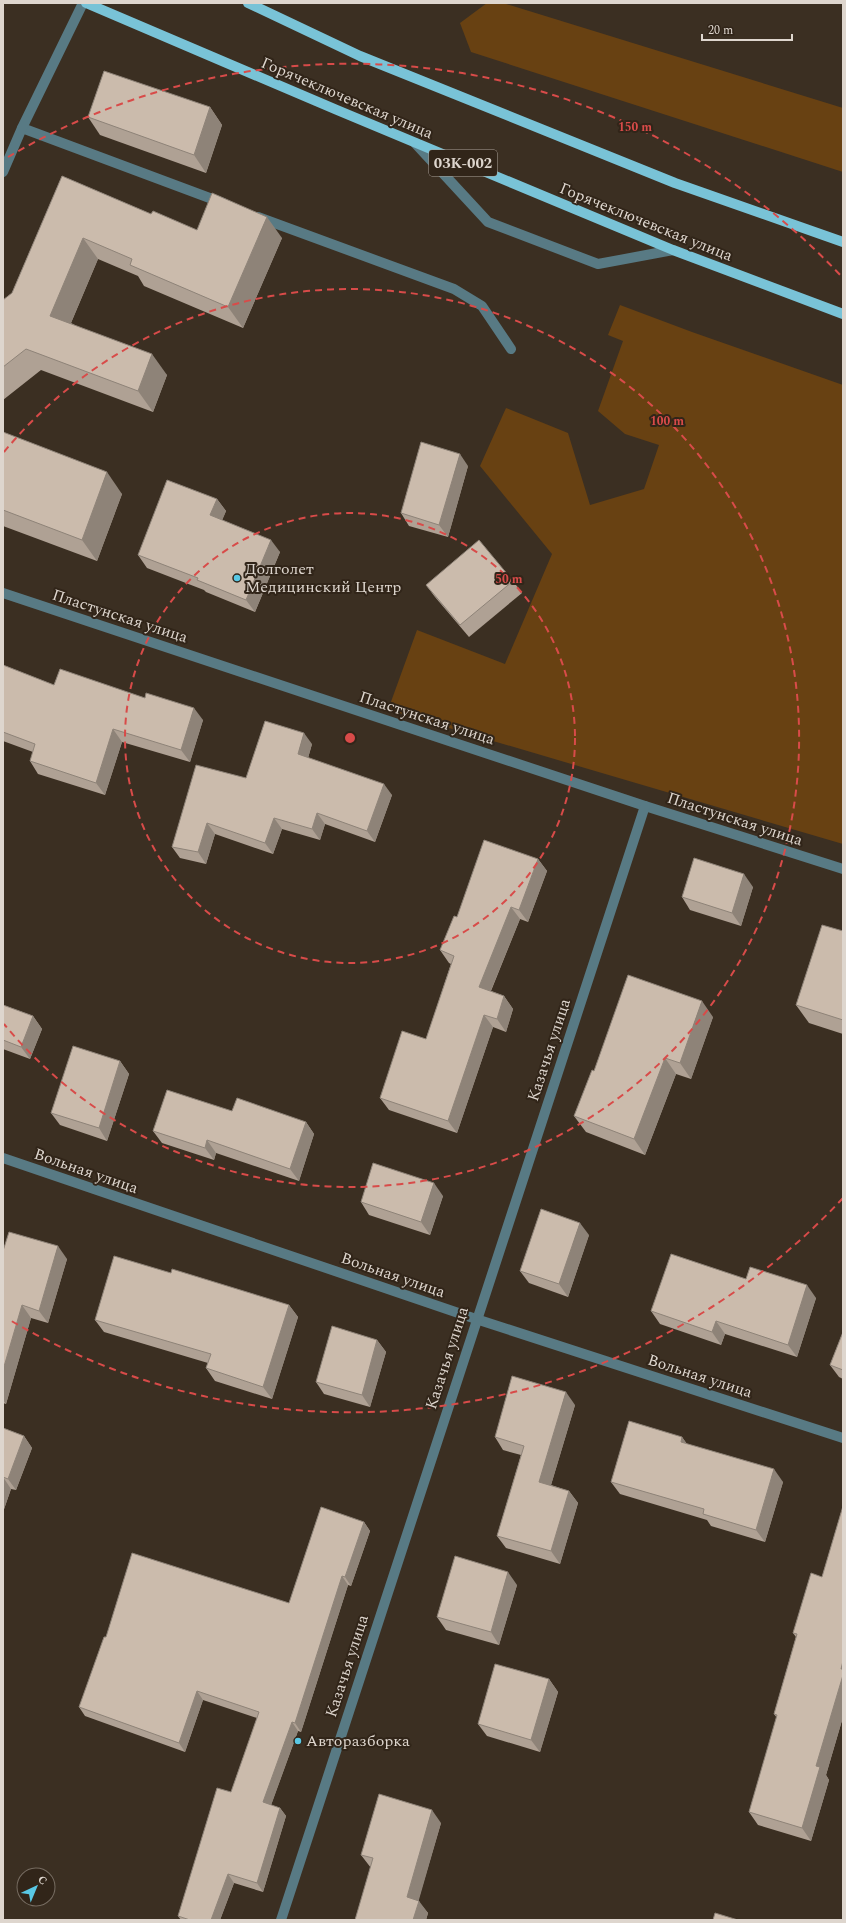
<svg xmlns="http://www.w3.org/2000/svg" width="846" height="1923" font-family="Spectral,serif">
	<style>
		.green { fill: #684112 }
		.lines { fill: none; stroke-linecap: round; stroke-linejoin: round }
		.minor { stroke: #587a84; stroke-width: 10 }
		.major { stroke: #79c3d7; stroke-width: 10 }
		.wall { fill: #afa194 }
		.shaded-wall { fill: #8e8378 }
		.building { fill: #cbbbac; stroke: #8e8378 }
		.ring { fill: none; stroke: #d84b49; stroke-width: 2; stroke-dasharray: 7 5 }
		.poi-dot { fill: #59c8e5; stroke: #312519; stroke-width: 1.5 }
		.labels { text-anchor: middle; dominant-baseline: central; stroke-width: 4; stroke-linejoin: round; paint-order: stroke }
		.shield { fill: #312519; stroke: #aaa198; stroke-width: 1 }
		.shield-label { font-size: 15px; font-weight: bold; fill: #ded6ce }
		.street-label { font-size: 16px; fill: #ded6ce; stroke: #312519 }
		.poi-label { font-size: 16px; fill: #ded6ce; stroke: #312519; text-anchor: start }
		.centre { fill: #d84b49; stroke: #312519; stroke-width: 2 }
		.ring-label { font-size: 12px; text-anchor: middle; font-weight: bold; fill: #d84b49; stroke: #312519; stroke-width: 4; stroke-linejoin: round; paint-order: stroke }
	</style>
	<rect width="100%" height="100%" fill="#3b2f22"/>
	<!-- green -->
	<g class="green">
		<path d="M487,3H503L843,108V172L471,52L460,23Z"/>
		<path d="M620,305L692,332L843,385V844L388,710L417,630L505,664L552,554L480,466L506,408L568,433L590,505L644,489L659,445L625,434L598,411L623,341L608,335Z"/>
	</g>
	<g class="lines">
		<!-- minor -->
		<g class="minor">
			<path d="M22,128L223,203"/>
			<path d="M415,143L488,222L598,264L673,250"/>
			<path d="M3,172L22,128L83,3"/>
			<path d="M258,217L454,289L482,306L511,349"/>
			<path d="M3,593L645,806L843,869"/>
			<path d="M3,1158L476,1319L843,1438"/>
			<path d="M281,1920L645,806"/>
		</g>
		<!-- major -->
		<g class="major">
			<path d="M86,3L337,110L673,250L843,314"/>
			<path d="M248,3L360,56L675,183L843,242"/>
		</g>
	</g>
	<!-- wall -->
	<g class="wall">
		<path d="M210,107L222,125L206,173L100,135L88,117Z"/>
		<path d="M62,176L151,214L197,230L282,238L243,328L144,286L138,276L98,259L71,323L167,375L153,412L41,370L3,400V300L12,293Z"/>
		<path d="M3,432L122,494L97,561L3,526Z"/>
		<path d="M468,466L448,537L409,526L401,513Z"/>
		<path d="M217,499L226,511L222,520L280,552L255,612L206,592L204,590L147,568L138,555Z"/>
		<path d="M513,581L522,593L469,637L435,597L426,585Z"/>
		<path d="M3,665L54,685L203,720L190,762L122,742L105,795L38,774L30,761L33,752L3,741Z"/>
		<path d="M312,744L308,758L392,795L375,842L325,824L320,840L282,829L273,854L215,834L206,864L180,858L172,847L246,778Z"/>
		<path d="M538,859L547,871L528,922L520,919L491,991L504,996L513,1009L506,1032L493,1027L457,1133L389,1110L380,1098L426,1039L451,964L449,963L440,950L457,917Z"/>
		<path d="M753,887L741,926L690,910L682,897Z"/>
		<path d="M843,931V1034L809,1023L796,1005Z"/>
		<path d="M3,1005L33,1016L42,1029L30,1059L3,1049Z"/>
		<path d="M713,1017L691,1079L676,1074L645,1155L586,1132L574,1116L594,1071Z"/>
		<path d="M120,1061L129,1074L107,1141L60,1125L51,1113Z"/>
		<path d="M232,1111L306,1122L314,1134L299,1181L216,1153L214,1160L162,1143L153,1131Z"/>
		<path d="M443,1196L430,1235L369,1215L361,1202Z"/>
		<path d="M589,1235L568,1297L529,1283L520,1271Z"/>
		<path d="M3,1251L67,1259L48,1323L31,1318L6,1404L3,1403Z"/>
		<path d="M171,1273L289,1305L298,1317L272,1399L215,1381L206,1368L208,1363L104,1332L95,1320Z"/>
		<path d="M746,1279L816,1298L797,1357L725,1334L721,1345L660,1324L651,1311Z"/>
		<path d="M843,1332V1379L839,1377L830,1365Z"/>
		<path d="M377,1340L386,1352L370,1407L324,1394L316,1382Z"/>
		<path d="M575,1405L551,1485L569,1491L578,1503L560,1564L506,1548L497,1536L521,1455L503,1450L495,1437Z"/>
		<path d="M3,1428L24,1436L32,1448L16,1490L11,1489L3,1512Z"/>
		<path d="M682,1437L687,1444L783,1482L765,1542L711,1526L707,1520L620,1494L611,1482Z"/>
		<path d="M843,1506V1717L826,1775L829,1780L811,1841L758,1825L749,1812L777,1718L774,1714L796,1637L793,1633L822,1577Z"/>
		<path d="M364,1522L370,1531L351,1586L348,1585L301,1732L298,1731L271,1805L280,1808L286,1816L263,1892L234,1883L220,1920H181L178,1916L231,1792L257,1718L203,1700L185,1752L85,1716L79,1707L106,1637L289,1603Z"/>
		<path d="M517,1585L499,1645L446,1630L437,1617Z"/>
		<path d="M549,1679L558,1692L540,1752L487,1736L478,1724Z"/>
		<path d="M441,1823L418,1901L428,1913L426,1920H355L371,1868L361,1855Z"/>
	</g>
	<!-- shaded-wall -->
	<g class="shaded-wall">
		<path d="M210,107L222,125L206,173L194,155Z"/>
		<path d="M267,217L282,238L243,328L228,307Z"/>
		<path d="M83,238L98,259L65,337L50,316Z"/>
		<path d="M152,354L167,375L153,412L138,391Z"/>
		<path d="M460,454L468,466L448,537L439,525Z"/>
		<path d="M107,472L122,494L97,561L82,540Z"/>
		<path d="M217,499L226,511L219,528L210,515Z"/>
		<path d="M271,540L280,552L255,612L246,600Z"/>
		<path d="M194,708L203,720L190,762L181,750Z"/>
		<path d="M113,729L122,742L105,795L96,783Z"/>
		<path d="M304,733L312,744L306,765L298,754Z"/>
		<path d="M384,784L392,795L375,842L367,831Z"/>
		<path d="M317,813L325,824L320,840L312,829Z"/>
		<path d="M274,818L282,829L273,854L265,843Z"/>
		<path d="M207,823L215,834L206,864L198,852Z"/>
		<path d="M538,859L547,871L528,922L519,910Z"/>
		<path d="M744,874L753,887L741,926L732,913Z"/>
		<path d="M511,907L520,919L487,1000L479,987Z"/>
		<path d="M504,996L513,1009L506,1032L497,1019Z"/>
		<path d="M702,1001L713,1017L691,1079L680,1063Z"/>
		<path d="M484,1015L493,1027L457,1133L448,1121Z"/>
		<path d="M33,1016L42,1029L30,1059L21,1047Z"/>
		<path d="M665,1058L676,1074L645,1155L634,1139Z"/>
		<path d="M120,1061L129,1074L107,1141L99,1128Z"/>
		<path d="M306,1122L314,1134L299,1181L290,1169Z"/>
		<path d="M207,1140L216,1153L214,1160L205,1148Z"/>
		<path d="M434,1183L443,1196L430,1235L421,1222Z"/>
		<path d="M580,1223L589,1235L568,1297L559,1284Z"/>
		<path d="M58,1246L67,1259L48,1323L39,1311Z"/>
		<path d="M807,1285L816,1298L797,1357L788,1345Z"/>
		<path d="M22,1305L31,1318L6,1404L3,1400V1370Z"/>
		<path d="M289,1305L298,1317L272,1399L263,1387Z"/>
		<path d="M716,1321L725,1334L721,1345L712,1332Z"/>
		<path d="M377,1340L386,1352L370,1407L362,1395Z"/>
		<path d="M566,1392L575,1405L548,1495L539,1482Z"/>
		<path d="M24,1436L32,1448L16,1490L8,1479Z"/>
		<path d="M682,1437L691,1450L681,1442Z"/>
		<path d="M774,1469L783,1482L765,1542L756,1530Z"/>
		<path d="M3,1477L11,1489L3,1512Z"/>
		<path d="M569,1491L578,1503L560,1564L551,1551Z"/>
		<path d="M364,1522L370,1531L351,1586L345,1577Z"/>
		<path d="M508,1572L517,1585L499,1645L491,1632Z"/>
		<path d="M342,1576L348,1585L301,1732L295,1723Z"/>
		<path d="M843,1661V1672L841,1669Z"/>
		<path d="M843,1675V1717L826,1775L829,1780L811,1841L802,1828L816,1766Z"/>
		<path d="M549,1679L558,1692L540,1752L531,1740Z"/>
		<path d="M197,1691L203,1700L185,1752L179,1743Z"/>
		<path d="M292,1722L298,1731L269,1811L263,1802Z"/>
		<path d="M280,1808L286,1816L263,1892L257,1883Z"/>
		<path d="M432,1810L441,1823L416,1910L407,1897Z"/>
		<path d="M228,1874L234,1883L220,1920H211Z"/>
		<path d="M419,1901L428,1913L426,1920H413Z"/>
	</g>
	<!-- building -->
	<g class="building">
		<path d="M104,71L210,107L194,155L88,117Z"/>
		<path d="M62,176L151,214L153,211L197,230L212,193L267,217L228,307L130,265L132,259L83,238L50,316L152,354L138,391L26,349L3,367V300L12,293Z"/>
		<path d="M3,432L107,472L82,540L3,510Z"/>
		<path d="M421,442L460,454L439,525L401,513Z"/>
		<path d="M167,480L217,499L210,515L271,540L246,600L197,580L198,578L138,555Z"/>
		<path d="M479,540L513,581L460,625L426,585Z"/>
		<path d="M3,665L54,685L60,669L145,698L146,693L194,708L181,750L113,729L96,783L30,761L35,744L3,732Z"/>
		<path d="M265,721L304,733L298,754L384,784L367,831L317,813L312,829L274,818L265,843L207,823L198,852L172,847L196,765L246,778Z"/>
		<path d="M484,840L538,859L519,910L511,907L479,987L504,996L497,1019L484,1015L448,1121L380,1098L402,1031L426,1039L454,956L440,950L454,916L457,917Z"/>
		<path d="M694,858L744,874L732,913L682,897Z"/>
		<path d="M822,925L843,931V1020L796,1005Z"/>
		<path d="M628,975L702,1001L680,1063L665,1058L634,1139L574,1116L592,1070L594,1071Z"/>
		<path d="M3,1005L33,1016L21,1047L3,1040Z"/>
		<path d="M73,1046L120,1061L99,1128L51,1113Z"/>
		<path d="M167,1090L232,1111L237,1098L306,1122L290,1169L207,1140L205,1148L153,1131Z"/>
		<path d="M373,1163L434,1183L421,1222L361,1202Z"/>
		<path d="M541,1209L580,1223L559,1284L520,1271Z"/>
		<path d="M9,1232L58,1246L39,1311L22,1305L3,1370V1251Z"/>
		<path d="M671,1254L746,1279L750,1267L807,1285L788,1345L716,1321L712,1332L651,1311Z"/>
		<path d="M114,1256L171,1273L172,1269L289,1305L263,1387L206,1368L211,1354L95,1320Z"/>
		<path d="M332,1326L377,1340L362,1395L316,1382Z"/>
		<path d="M843,1332V1370L830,1365Z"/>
		<path d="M512,1376L566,1392L539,1482L569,1491L551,1551L497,1536L524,1446L495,1437Z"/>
		<path d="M629,1421L682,1437L681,1442L774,1469L756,1530L703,1514L704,1509L611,1482Z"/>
		<path d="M3,1428L24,1436L8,1479L3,1477V1478Z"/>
		<path d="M843,1506V1661L841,1669H843V1675L816,1766L820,1767L802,1828L749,1812L777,1715L774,1714L797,1634L793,1633L811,1573L822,1577Z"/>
		<path d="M321,1507L364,1522L345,1577L342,1576L295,1723L292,1722L263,1802L280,1808L257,1883L228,1874L211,1920H190L178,1916L217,1788L231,1792L259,1712L197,1691L179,1743L79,1707L104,1637H106L132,1553L289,1603Z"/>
		<path d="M455,1556L508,1572L491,1632L437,1617Z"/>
		<path d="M495,1664L549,1679L531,1740L478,1724Z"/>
		<path d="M379,1794L432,1810L407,1897L419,1901L413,1920H355L373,1858L361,1855Z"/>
		<path d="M715,1913L738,1920H713Z"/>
	</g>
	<!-- distance rings -->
	<g class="ring">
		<circle cx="350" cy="738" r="225"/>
		<path d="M4 452A449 449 0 1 1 4 1024"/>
		<path d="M843 1198A674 674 0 0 1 8 1319M8 157A674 674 0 0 1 843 278"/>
	</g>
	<!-- markers -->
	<g class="poi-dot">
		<circle cx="237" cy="578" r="4"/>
		<circle cx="298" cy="1741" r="4"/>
	</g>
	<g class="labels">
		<!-- shield labels -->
		<rect class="shield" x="429" y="150" width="68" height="26" rx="3"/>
		<g class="shield-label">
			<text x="463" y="163">03К-002</text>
		</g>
		<!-- street labels -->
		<g class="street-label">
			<text transform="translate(347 98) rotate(23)">Горячеключевская улица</text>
			<text transform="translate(646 222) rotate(22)">Горячеключевская улица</text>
			<text transform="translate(120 616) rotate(18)">Пластунская улица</text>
			<text transform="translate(427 718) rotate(18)">Пластунская улица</text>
			<text transform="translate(735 819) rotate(18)">Пластунская улица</text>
			<text transform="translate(549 1050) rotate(-72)">Казачья улица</text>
			<text transform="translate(86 1171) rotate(19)">Вольная улица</text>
			<text transform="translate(393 1275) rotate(19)">Вольная улица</text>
			<text transform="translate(447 1358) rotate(-72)">Казачья улица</text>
			<text transform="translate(700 1376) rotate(18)">Вольная улица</text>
			<text transform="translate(347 1666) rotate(-72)">Казачья улица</text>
		</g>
		<!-- poi labels -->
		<g class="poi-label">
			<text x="245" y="569">Долголет<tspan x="245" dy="18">Медицинский Центр</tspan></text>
			<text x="306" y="1741">Авторазборка</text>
		</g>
	</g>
	<circle cx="350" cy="738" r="6" class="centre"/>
	<g class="ring-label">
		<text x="635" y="131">150 m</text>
		<text x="667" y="425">100 m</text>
		<text x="509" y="583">50 m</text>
	</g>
	<!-- border -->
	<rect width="846" height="1923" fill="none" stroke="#ded6ce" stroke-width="8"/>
	<!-- north arrow -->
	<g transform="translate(36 1887) rotate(44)"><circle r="19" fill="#312519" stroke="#766c61"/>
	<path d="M0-3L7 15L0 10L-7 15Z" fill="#59c8e5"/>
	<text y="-6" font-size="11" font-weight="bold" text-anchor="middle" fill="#ded6ce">С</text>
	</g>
	<!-- scale -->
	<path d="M702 34v6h90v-6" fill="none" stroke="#ded6ce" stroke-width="2"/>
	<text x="708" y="34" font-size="12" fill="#ded6ce" stroke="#312519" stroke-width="3" paint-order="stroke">20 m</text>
</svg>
